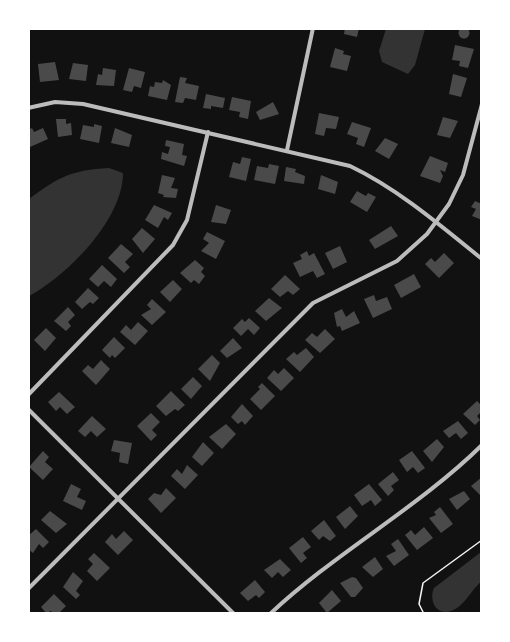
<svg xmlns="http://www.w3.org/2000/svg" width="510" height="642" font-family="'Archivo Narrow',sans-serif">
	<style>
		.water { fill: #333 }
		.building { fill: #4a4a4a }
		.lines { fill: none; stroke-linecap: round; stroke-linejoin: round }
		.path { stroke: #f5f5f5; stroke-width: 1.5 }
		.minor { stroke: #bcbcbc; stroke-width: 4 }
	</style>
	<rect width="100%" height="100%" fill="#111"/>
	<!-- water -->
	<g class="water">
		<path d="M386,29H425L415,65L408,74L382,62L379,51Z"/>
		<path d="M109,168L123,173C123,219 68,275 29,296V199C58,177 72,170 109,168Z"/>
		<path d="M481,552V582C471,590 464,607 451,611C435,616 429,599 434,588Z"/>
	</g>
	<!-- building -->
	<g class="building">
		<circle cx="464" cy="33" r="5.5"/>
		<path d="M345,28H359L357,37L344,34Z"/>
		<path d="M455,45L474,49L468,68L459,66L460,61L452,60Z"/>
		<path d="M335,48L344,51L343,54L351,56L347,71L330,67Z"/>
		<path d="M55,62L59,80L40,82L38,64Z"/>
		<path d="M73,63L88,65L86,81L69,79Z"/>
		<path d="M103,68L116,70L114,86L96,85L98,74L102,75Z"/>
		<path d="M129,68L145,72L141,88L134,86L132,92L123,90Z"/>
		<path d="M453,74L467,78L461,97L449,94Z"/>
		<path d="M180,77L187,78L185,83L199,86L196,100L185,98L183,103L175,102Z"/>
		<path d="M163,80L171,85L167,100L148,96L150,86L154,87L155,82L162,83Z"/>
		<path d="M206,94L225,98L223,108L211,106V109L203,108Z"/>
		<path d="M232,97L251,101L248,119L239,117L240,112L229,110Z"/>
		<path d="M273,102L279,114L260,120L256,112Z"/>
		<path d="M319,113L339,117L336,129L326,128L324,136L315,134Z"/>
		<path d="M443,117L458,121L450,138L437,135Z"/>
		<path d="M56,119H66V124L71,123L72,135L58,137Z"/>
		<path d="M352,122L371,128L364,147L356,144L358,138L347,134Z"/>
		<path d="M94,124L102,126L99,143L80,139L83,125L94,127Z"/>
		<path d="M32,128L34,132L43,128L48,139L30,147L28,130Z"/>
		<path d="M115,128L132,135L129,147L111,143Z"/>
		<path d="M385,138L398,144L389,159L375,151Z"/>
		<path d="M166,140L184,144L182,155L187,156L184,166L161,159L162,152L168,154L170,147L165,146Z"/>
		<path d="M430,156L448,163L445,172L440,170L443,176L440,183L420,176Z"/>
		<path d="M242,157L251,159L246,181L229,177L233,162L240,164Z"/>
		<path d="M269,164L279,166L275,184L254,180L257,166L268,168Z"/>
		<path d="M286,167L296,169L295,172L305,176L304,184L284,181Z"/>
		<path d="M162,175L175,178L171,188L178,189L176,198L163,197L164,195L158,193Z"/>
		<path d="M321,175L338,182L335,194L318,189Z"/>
		<path d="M357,191L366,196L368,193L376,197L367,212L350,202Z"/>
		<path d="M475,201L482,204V220L472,216L476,209L471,207Z"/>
		<path d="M154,205L172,213L168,220L164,217L158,228L145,220Z"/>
		<path d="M216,205L231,210L226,224L211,222Z"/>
		<path d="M391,226L398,236L375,249L369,240Z"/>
		<path d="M142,228L155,239L143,253L132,239Z"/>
		<path d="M207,232L225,241L216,259L201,251L209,243L203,239Z"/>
		<path d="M121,244L133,254L125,262L130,267L124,273L108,258Z"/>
		<path d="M340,246L347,262L333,269L325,253Z"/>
		<path d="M307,251L309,256L314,253L325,274L317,278L313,271L300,277L293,263L302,259L300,255Z"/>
		<path d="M444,253L454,263L439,278L425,264L431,258L435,262Z"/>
		<path d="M195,260L204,268L201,272L205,276L199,284L194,280L191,283L180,273Z"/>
		<path d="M102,265L117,279L111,287L104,281L98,287L89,279Z"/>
		<path d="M414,274L421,287L401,298L394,285Z"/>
		<path d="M285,275L300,289L293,295L288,291L280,297L271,289Z"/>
		<path d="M173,280L182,289L170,302L160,292Z"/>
		<path d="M88,288L99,298L93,304L90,302L82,309L75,302Z"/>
		<path d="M374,295L376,301L387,297L392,309L373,318L364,299Z"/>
		<path d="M269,298L282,308L266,321L255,311Z"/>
		<path d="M152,299L166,312L152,325L141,315L151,309L147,305Z"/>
		<path d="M68,307L75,315L68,322L71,326L66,331L54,321Z"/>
		<path d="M342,309L346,317L354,311L360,323L342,331L340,326L337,327L334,313Z"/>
		<path d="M249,318L260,328L254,335L248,329L241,336L233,328L242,319L245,322Z"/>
		<path d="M138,322L148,331L135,345L120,332L126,325L131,330Z"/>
		<path d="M46,328L56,338L45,351L34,340Z"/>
		<path d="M325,329L335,339L320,353L305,340L312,333L317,337Z"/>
		<path d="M114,337L125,348L115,358L112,355L110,358L102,350Z"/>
		<path d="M233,338L242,348L227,358L220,351Z"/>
		<path d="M306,348L314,357L300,372L286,359L294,352L297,355Z"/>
		<path d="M212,355L220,363L210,381L198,369Z"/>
		<path d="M101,360L110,369L96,385L82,371L88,365L93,369Z"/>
		<path d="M284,368L294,378L281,391L267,378L274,370L278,374Z"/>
		<path d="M193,377L202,386L191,399L181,389Z"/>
		<path d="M262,383L275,396L261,410L250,399L260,389L258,387Z"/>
		<path d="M171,391L185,405L178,411L175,409L166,416L156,406Z"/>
		<path d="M59,392L75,407L67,414L60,407L56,411L48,402Z"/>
		<path d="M477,401L482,406V411L477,416L480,420L475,425L463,414Z"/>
		<path d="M242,404L253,416L245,425L242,421L238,424L231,417Z"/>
		<path d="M151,413L160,422L152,430L157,435L151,441L137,426Z"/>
		<path d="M92,416L106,429L97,437L91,431L85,437L78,431Z"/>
		<path d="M458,421L468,433L461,439L456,433L449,438L443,431Z"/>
		<path d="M226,424L236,434L222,449L209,437Z"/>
		<path d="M437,439L444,447L432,462L423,451Z"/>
		<path d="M114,440L132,443L128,464L119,462L120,453L111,451Z"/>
		<path d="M203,442L214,453L202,466L192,457Z"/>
		<path d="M43,451L49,457L45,462L53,469L43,480L29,467Z"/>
		<path d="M412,451L425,468L418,473L413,467L407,472L399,460Z"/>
		<path d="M187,465L198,475L185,489L171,476L177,469L182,474Z"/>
		<path d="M393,472L399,480L391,486L394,490L388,496L378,484Z"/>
		<path d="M482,477V497L471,486Z"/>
		<path d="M71,484L81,489L77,497L86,501L82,510L63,501Z"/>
		<path d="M369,484L382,500L375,506L371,500L362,506L354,495Z"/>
		<path d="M166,488L176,498L161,513L148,499L154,493L161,495Z"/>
		<path d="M464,491L470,499L457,510L449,499Z"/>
		<path d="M350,506L358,516L345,529L336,517Z"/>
		<path d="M440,507L453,524L441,533L429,518L436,515L434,512Z"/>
		<path d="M50,511L67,524L56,533L41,520Z"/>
		<path d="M324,520L336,536L330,541L323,536L319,540L311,531Z"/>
		<path d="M424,527L433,538L417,550L405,535L411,530L415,535Z"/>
		<path d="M36,529L49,542L43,548L39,544L33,553L28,549V536Z"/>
		<path d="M124,531L133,540L118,555L105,542L112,534L116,539Z"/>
		<path d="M303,537L311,547L303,553L307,558L301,563L289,548Z"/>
		<path d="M398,539L409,555L394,566L386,556L396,551L391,544Z"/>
		<path d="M94,553L110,568L97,581L87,571L93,564L88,559Z"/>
		<path d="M375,557L383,569L373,577L362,567Z"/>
		<path d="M280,559L291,570L283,577L278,572L272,578L264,570Z"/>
		<path d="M73,572L83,581L76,591L80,595L76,599L63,587Z"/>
		<path d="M352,577L356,578L363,588L355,597H351L340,583Z"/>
		<path d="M255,580L265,592L259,598L256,595L248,601L240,593Z"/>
		<path d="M332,590L341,601L327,613L319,603Z"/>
		<path d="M54,594L66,606L58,614L50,611L47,614L41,607Z"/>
	</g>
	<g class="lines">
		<!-- path -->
		<path class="path" d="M424,614L419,604L423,583L482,540"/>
		<!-- minor -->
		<g class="minor">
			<path d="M28,108L55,102L83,104L350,166C398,189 440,225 482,259"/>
			<path d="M287,150L313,28"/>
			<path d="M28,395L173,245L187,220L208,132"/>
			<path d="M28,409L234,614"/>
			<path d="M28,589L313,303L397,261L427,234L449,204L463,175L482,104"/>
			<path d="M270,614C336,552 418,508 482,445"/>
		</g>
	</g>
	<!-- border -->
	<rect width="510" height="642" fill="none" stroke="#ffffff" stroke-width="60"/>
</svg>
